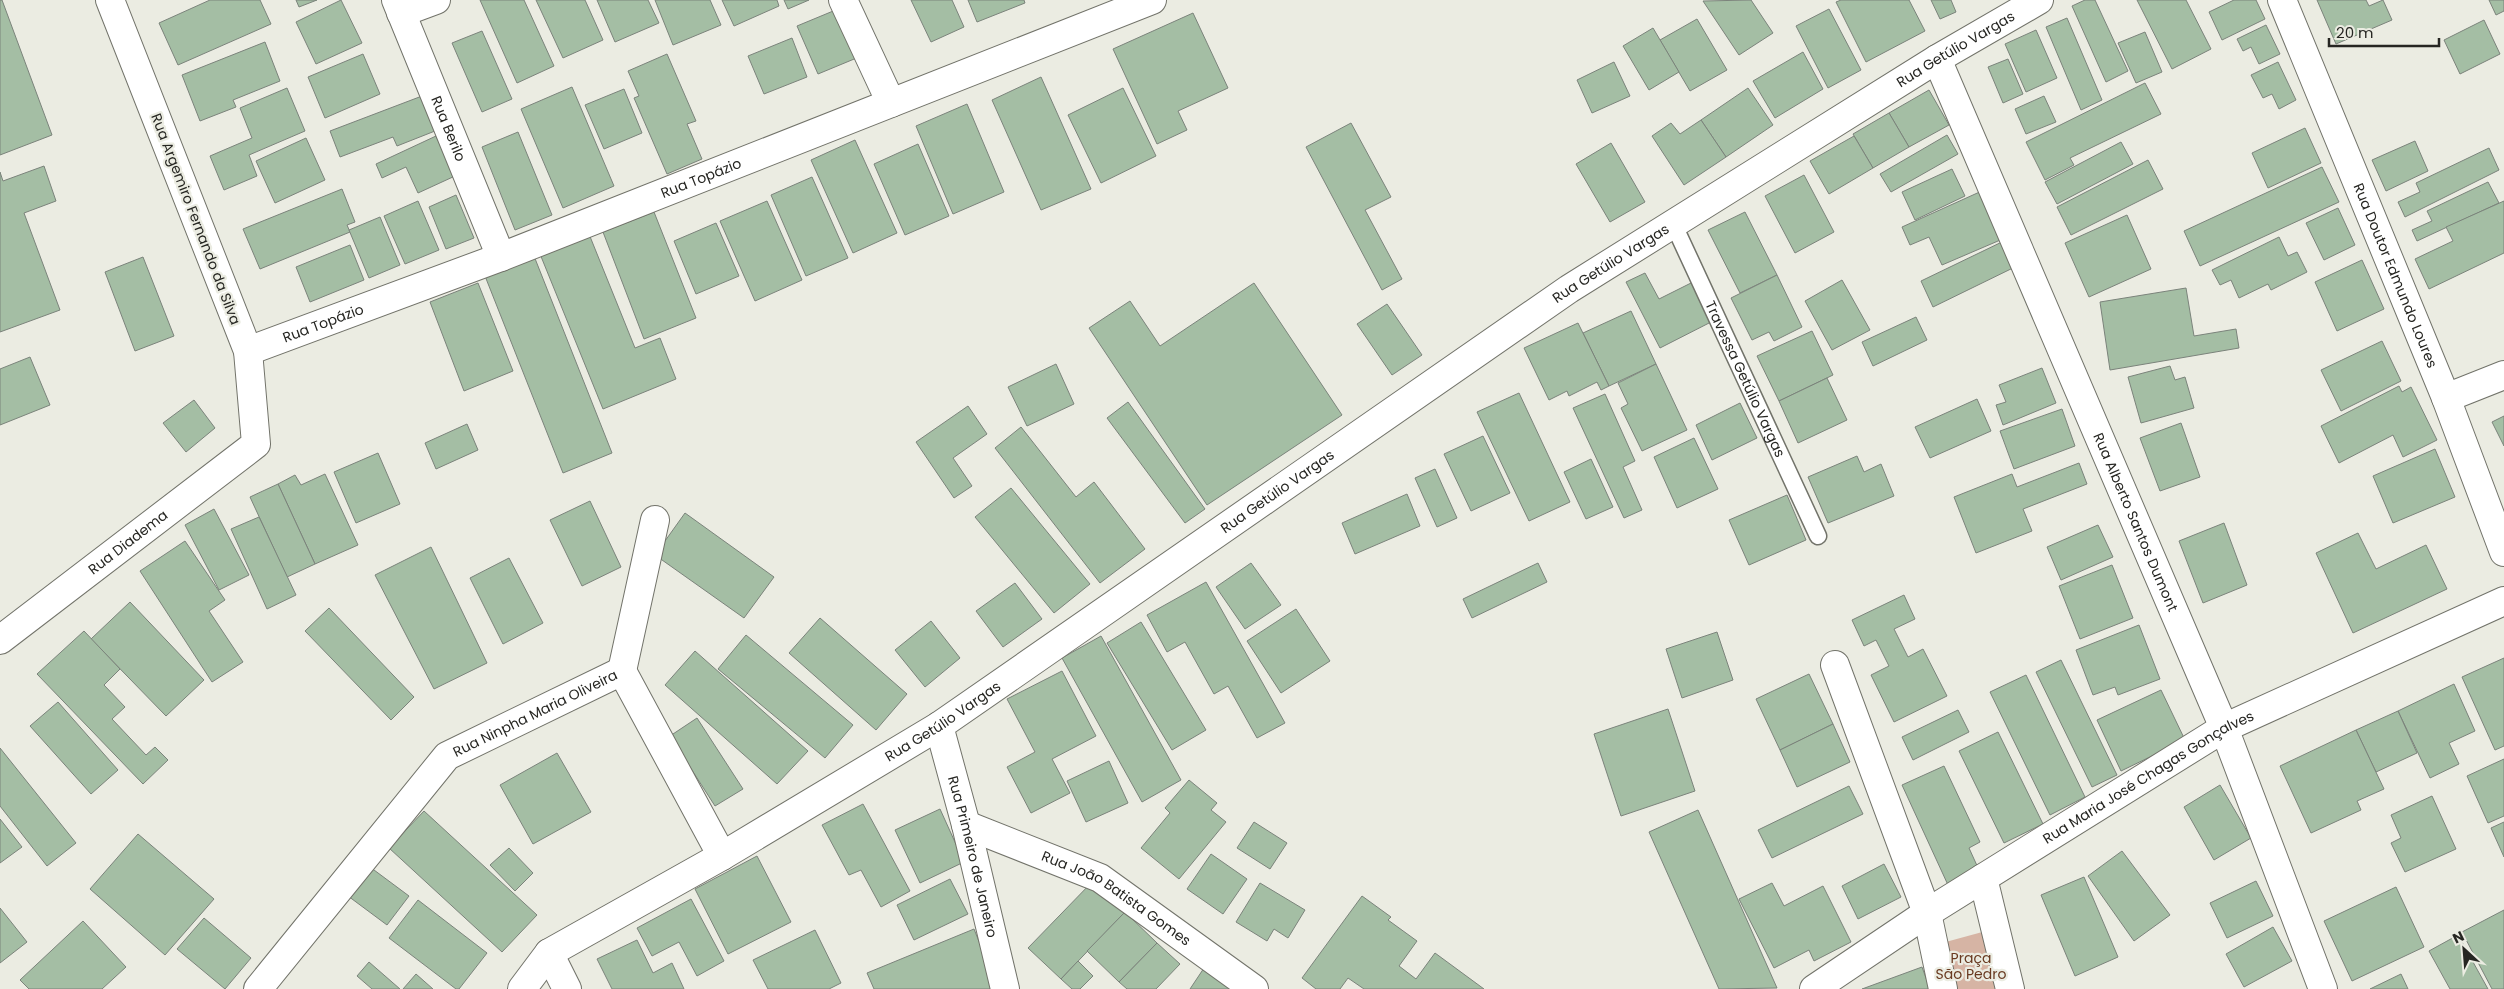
<svg xmlns="http://www.w3.org/2000/svg" width="2504" height="989" font-family="Poppins,sans-serif">
	<style>
		.green { fill: #d6b4a4 }
		.building { fill: #a4bea4; stroke: #7b837b }
		.lines { fill: none; stroke-linecap: round; stroke-linejoin: round }
		.lane-casing { stroke: #72736a; stroke-width: 19 }
		.street-casing { stroke: #72736a; stroke-width: 30 }
		.lane { stroke: #fff; stroke-width: 16 }
		.street { stroke: #fff; stroke-width: 28 }
		.labels { text-anchor: middle; dominant-baseline: central; stroke-width: 4.5; stroke-linejoin: round; paint-order: stroke }
		.street-label { font-size: 14px; fill: #262622; stroke: #ebece2 }
		.park-label { font-size: 14px; fill: #693a21; stroke: #ebece2 }
	</style>
	<rect width="100%" height="100%" fill="#ebece2"/>
	<!-- green -->
	<path class="green" d="M1986,931L2000,989H1952L1942,943Z"/>
	<!-- building -->
	<g class="building">
		<path d="M0,0H2L52,135L0,155Z"/>
		<path d="M210,0H260L271,24L178,65L159,23Z"/>
		<path d="M296,0H317L299,7Z"/>
		<path d="M341,0L362,43L316,64L296,22Z"/>
		<path d="M480,0H524L554,66L517,83Z"/>
		<path d="M536,0H585L603,40L563,58Z"/>
		<path d="M597,0H648L659,23L615,42Z"/>
		<path d="M655,0H710L721,25L673,45Z"/>
		<path d="M722,0H777L779,6L734,26Z"/>
		<path d="M784,0H809L788,9Z"/>
		<path d="M911,0H952L964,27L931,42Z"/>
		<path d="M968,0H1024L1025,3L977,22Z"/>
		<path d="M1751,0L1773,33L1739,55L1703,1Z"/>
		<path d="M1841,0H1909L1925,31L1866,62L1836,2Z"/>
		<path d="M1931,0H1951L1956,12L1940,19Z"/>
		<path d="M2085,0H2095L2128,71L2106,82L2072,6Z"/>
		<path d="M2137,0H2186L2211,49L2172,69Z"/>
		<path d="M2234,0H2256L2265,19L2222,40L2209,12Z"/>
		<path d="M2317,0H2366L2369,6L2383,0L2392,20L2336,44Z"/>
		<path d="M2489,0H2504V11L2496,15Z"/>
		<path d="M838,9L859,57L818,74L797,26Z"/>
		<path d="M1829,9L1861,70L1828,88L1796,26Z"/>
		<path d="M1193,13L1228,88L1178,111L1187,130L1157,144L1113,49Z"/>
		<path d="M2067,18L2102,100L2081,110L2046,27Z"/>
		<path d="M1697,19L1727,70L1690,91L1660,40Z"/>
		<path d="M2484,20L2500,54L2460,74L2444,40Z"/>
		<path d="M2266,25L2280,54L2259,64L2251,47L2243,51L2237,39Z"/>
		<path d="M1653,28L1679,72L1649,90L1623,46Z"/>
		<path d="M2036,30L2057,78L2026,92L2005,44Z"/>
		<path d="M482,31L512,99L482,112L452,43Z"/>
		<path d="M2145,32L2162,72L2136,83L2118,43Z"/>
		<path d="M792,38L807,77L764,94L748,56Z"/>
		<path d="M265,42L280,81L233,100L236,107L200,121L182,75Z"/>
		<path d="M1803,52L1823,89L1775,118L1753,81Z"/>
		<path d="M363,54L380,94L325,118L308,77Z"/>
		<path d="M667,54L696,121L687,124L702,159L667,174L634,98L639,96L628,71Z"/>
		<path d="M2008,59L2023,94L2003,103L1988,67Z"/>
		<path d="M1614,62L1630,96L1592,113L1577,80Z"/>
		<path d="M2278,62L2296,100L2279,109L2272,94L2263,98L2251,75Z"/>
		<path d="M1041,77L1091,189L1041,210L992,100Z"/>
		<path d="M2145,83L2161,114L2070,158L2074,165L2045,180L2026,142Z"/>
		<path d="M572,87L614,186L563,208L521,109Z"/>
		<path d="M287,88L305,131L249,155L257,176L224,190L210,156L252,138L240,108Z"/>
		<path d="M1123,88L1156,156L1101,183L1068,115Z"/>
		<path d="M1748,88L1773,125L1726,157L1701,120Z"/>
		<path d="M624,89L642,133L604,149L585,105Z"/>
		<path d="M1929,90L1949,125L1909,147L1889,113Z"/>
		<path d="M422,96L435,131L397,146L393,137L340,157L330,131Z"/>
		<path d="M2044,96L2056,122L2026,134L2015,109Z"/>
		<path d="M967,104L1004,192L953,214L916,126Z"/>
		<path d="M1889,113L1909,147L1873,168L1853,134Z"/>
		<path d="M1701,120L1726,157L1684,185L1652,136L1671,123L1680,134Z"/>
		<path d="M1351,123L1391,197L1365,210L1402,279L1382,290L1306,147Z"/>
		<path d="M2305,128L2321,163L2268,188L2252,153Z"/>
		<path d="M518,132L552,215L515,230L482,147Z"/>
		<path d="M1947,135L1958,154L1891,192L1880,174Z"/>
		<path d="M436,136L455,176L418,193L406,167L382,178L376,164Z"/>
		<path d="M1854,136L1873,168L1829,194L1810,161Z"/>
		<path d="M306,138L325,180L275,203L256,161Z"/>
		<path d="M855,140L897,233L853,253L811,160Z"/>
		<path d="M2415,141L2428,171L2386,191L2372,160Z"/>
		<path d="M2121,142L2133,164L2057,204L2045,182Z"/>
		<path d="M1611,143L1645,202L1610,222L1576,164Z"/>
		<path d="M918,144L949,216L905,235L874,164Z"/>
		<path d="M2489,148L2499,170L2405,217L2398,202L2420,192L2416,183Z"/>
		<path d="M2148,160L2163,189L2071,235L2057,207Z"/>
		<path d="M44,166L56,201L24,213L60,310L0,332V172L3,181Z"/>
		<path d="M2322,167L2339,202L2200,266L2184,231Z"/>
		<path d="M1952,169L1965,196L1915,220L1902,192Z"/>
		<path d="M1804,175L1834,232L1795,253L1765,196Z"/>
		<path d="M812,177L848,258L806,276L771,195Z"/>
		<path d="M2488,182L2499,203L2417,241L2412,230L2432,221L2427,211Z"/>
		<path d="M342,189L355,222L347,225L350,232L260,269L243,229Z"/>
		<path d="M1984,190L2005,238L1942,265L1929,237L1910,245L1902,227Z"/>
		<path d="M456,195L474,238L446,249L429,207Z"/>
		<path d="M418,201L439,250L405,264L384,216Z"/>
		<path d="M767,201L802,280L755,301L720,221Z"/>
		<path d="M2504,201V253L2429,289L2415,259L2453,241L2446,227Z"/>
		<path d="M2338,208L2355,245L2324,260L2306,223Z"/>
		<path d="M654,212L696,318L644,339L603,232Z"/>
		<path d="M1745,212L1777,275L1740,293L1708,230Z"/>
		<path d="M2127,215L2151,269L2089,297L2065,243Z"/>
		<path d="M380,217L400,265L369,278L349,230Z"/>
		<path d="M716,223L739,276L696,294L674,241Z"/>
		<path d="M589,234L635,348L660,338L676,379L603,409L540,254Z"/>
		<path d="M2279,237L2288,256L2297,252L2307,272L2271,290L2268,284L2239,298L2231,280L2220,285L2212,270Z"/>
		<path d="M2006,240L2019,265L1933,307L1921,281Z"/>
		<path d="M350,245L364,280L310,302L296,267Z"/>
		<path d="M534,256L612,453L563,473L485,276Z"/>
		<path d="M143,257L174,336L135,351L105,272Z"/>
		<path d="M2362,260L2384,309L2337,331L2315,282Z"/>
		<path d="M1645,273L1659,299L1693,282L1713,321L1660,348L1626,282Z"/>
		<path d="M1777,275L1802,327L1774,341L1769,332L1752,340L1731,298Z"/>
		<path d="M1842,280L1870,330L1832,350L1805,301Z"/>
		<path d="M478,283L513,371L464,391L430,302Z"/>
		<path d="M1254,283L1342,415L1207,505L1089,328L1130,301L1160,346Z"/>
		<path d="M2186,288L2194,336L2236,329L2239,348L2110,370L2100,302Z"/>
		<path d="M1387,304L1422,355L1392,375L1357,324Z"/>
		<path d="M1631,311L1656,364L1609,386L1583,333Z"/>
		<path d="M1916,317L1927,340L1873,366L1862,342Z"/>
		<path d="M1578,323L1609,386L1601,390L1597,382L1569,396L1567,391L1549,400L1524,348Z"/>
		<path d="M1812,331L1833,375L1779,401L1757,356Z"/>
		<path d="M2382,341L2401,381L2341,411L2321,370Z"/>
		<path d="M30,357L50,405L0,425V369Z"/>
		<path d="M1056,364L1074,404L1027,426L1008,387Z"/>
		<path d="M1656,364L1687,430L1642,451L1621,408L1628,404L1618,383Z"/>
		<path d="M2170,366L2175,380L2185,377L2194,408L2141,423L2128,377Z"/>
		<path d="M2042,368L2056,403L2003,425L1996,405L2006,402L1999,385Z"/>
		<path d="M1827,378L1847,420L1798,443L1779,401Z"/>
		<path d="M2399,386L2402,392L2411,387L2437,440L2403,457L2393,435L2339,463L2321,426Z"/>
		<path d="M1519,393L1570,502L1529,521L1477,412Z"/>
		<path d="M1605,394L1635,461L1623,467L1642,510L1624,518L1573,408Z"/>
		<path d="M1977,399L1991,431L1930,458L1915,427Z"/>
		<path d="M194,400L215,428L186,452L163,423Z"/>
		<path d="M1128,402L1205,509L1185,523L1107,418Z"/>
		<path d="M1740,403L1757,438L1712,460L1696,425Z"/>
		<path d="M968,406L987,434L953,458L972,486L954,498L916,442Z"/>
		<path d="M2062,409L2075,446L2014,469L2000,431Z"/>
		<path d="M2504,416V446L2492,422Z"/>
		<path d="M2181,423L2200,477L2160,491L2140,438Z"/>
		<path d="M467,424L478,450L436,469L425,443Z"/>
		<path d="M1021,427L1076,497L1094,482L1145,549L1100,583L995,448Z"/>
		<path d="M1483,436L1510,493L1471,511L1444,454Z"/>
		<path d="M1694,438L1718,489L1677,508L1654,457Z"/>
		<path d="M2435,449L2455,497L2393,523L2373,476Z"/>
		<path d="M378,453L400,504L356,523L334,472Z"/>
		<path d="M1857,456L1864,472L1881,464L1894,496L1828,523L1808,477Z"/>
		<path d="M1591,459L1613,507L1586,519L1564,472Z"/>
		<path d="M2079,463L2087,484L2023,509L2032,531L1976,553L1954,497L2012,474L2017,487Z"/>
		<path d="M1435,469L1457,518L1437,527L1415,478Z"/>
		<path d="M325,474L358,545L315,564L278,484L295,475L301,485Z"/>
		<path d="M278,484L315,564L287,577L250,497Z"/>
		<path d="M1011,488L1090,584L1054,613L975,517Z"/>
		<path d="M1407,494L1420,526L1355,554L1342,523Z"/>
		<path d="M1787,495L1806,540L1749,565L1729,520Z"/>
		<path d="M590,501L621,567L582,586L550,520Z"/>
		<path d="M214,509L249,575L219,590L185,525Z"/>
		<path d="M685,513L774,577L744,618L655,555Z"/>
		<path d="M259,517L296,595L267,609L231,529Z"/>
		<path d="M2224,523L2247,585L2203,603L2179,541Z"/>
		<path d="M2098,525L2113,557L2061,580L2047,547Z"/>
		<path d="M2358,533L2376,569L2426,545L2447,589L2353,633L2316,553Z"/>
		<path d="M185,541L225,600L209,611L243,662L212,682L140,571Z"/>
		<path d="M431,547L487,663L434,689L375,575Z"/>
		<path d="M509,558L543,623L503,644L470,578Z"/>
		<path d="M1251,563L1281,605L1245,629L1216,587Z"/>
		<path d="M1538,563L1547,582L1472,618L1463,599Z"/>
		<path d="M2112,565L2133,618L2080,639L2059,586Z"/>
		<path d="M1206,582L1285,723L1257,738L1228,686L1214,694L1185,642L1167,652L1147,615Z"/>
		<path d="M1015,583L1042,619L1003,647L976,611Z"/>
		<path d="M1904,595L1915,619L1894,629L1908,657L1923,649L1947,696L1894,722L1871,675L1889,666L1876,640L1864,646L1852,620Z"/>
		<path d="M130,602L204,680L166,716L91,639Z"/>
		<path d="M329,608L414,697L391,720L305,631Z"/>
		<path d="M1296,609L1330,661L1281,693L1247,641Z"/>
		<path d="M820,618L907,694L876,730L789,653Z"/>
		<path d="M931,621L960,658L925,687L895,650Z"/>
		<path d="M1141,622L1206,730L1172,750L1107,643Z"/>
		<path d="M2139,625L2160,679L2118,695L2115,687L2093,695L2076,650Z"/>
		<path d="M84,631L120,669L104,685L125,707L112,719L146,755L155,747L168,760L143,784L37,674Z"/>
		<path d="M1717,632L1733,680L1682,698L1666,649Z"/>
		<path d="M746,635L853,725L825,758L718,669Z"/>
		<path d="M1101,636L1181,780L1142,802L1062,658Z"/>
		<path d="M695,651L808,751L777,784L665,685Z"/>
		<path d="M2504,658V746L2495,750L2462,677Z"/>
		<path d="M2061,660L2117,775L2092,787L2036,672Z"/>
		<path d="M1062,671L1096,736L1052,759L1070,793L1031,813L1007,767L1035,752L1007,699Z"/>
		<path d="M1809,674L1833,724L1780,750L1756,699Z"/>
		<path d="M2026,675L2085,797L2050,815L1990,692Z"/>
		<path d="M2454,684L2475,731L2449,743L2459,764L2430,778L2398,711Z"/>
		<path d="M2161,690L2185,740L2121,771L2097,720Z"/>
		<path d="M58,702L118,770L91,794L30,726Z"/>
		<path d="M1668,709L1695,791L1621,816L1594,734Z"/>
		<path d="M1958,710L1969,732L1913,760L1902,737Z"/>
		<path d="M2398,711L2417,753L2376,772L2356,730Z"/>
		<path d="M697,718L743,789L715,806L670,736Z"/>
		<path d="M1833,724L1850,762L1797,787L1780,750Z"/>
		<path d="M2356,730L2384,789L2357,801L2361,810L2311,833L2280,766Z"/>
		<path d="M1998,732L2043,824L2004,843L1959,751Z"/>
		<path d="M0,748L76,843L47,866L0,806Z"/>
		<path d="M557,753L591,812L533,844L500,785Z"/>
		<path d="M2504,759V816L2488,823L2467,776Z"/>
		<path d="M1109,761L1128,803L1086,822L1067,781Z"/>
		<path d="M1944,766L1980,842L1969,848L1979,870L1948,885L1902,785Z"/>
		<path d="M1189,780L1217,803L1211,810L1226,822L1179,879L1141,848L1170,813L1165,808Z"/>
		<path d="M2220,785L2251,838L2214,860L2184,807Z"/>
		<path d="M1849,786L1863,814L1772,858L1758,830Z"/>
		<path d="M2432,796L2456,849L2405,872L2391,843L2401,838L2391,815Z"/>
		<path d="M863,804L910,891L881,907L861,870L849,875L822,825Z"/>
		<path d="M940,809L964,862L920,883L895,830Z"/>
		<path d="M1698,810L1777,988L1719,989L1649,832Z"/>
		<path d="M424,811L537,915L502,952L389,848Z"/>
		<path d="M0,819L22,847L0,863Z"/>
		<path d="M1254,822L1287,843L1270,869L1237,848Z"/>
		<path d="M2504,822V857L2491,828Z"/>
		<path d="M138,834L214,899L165,955L90,889Z"/>
		<path d="M509,848L533,873L515,891L490,865Z"/>
		<path d="M2122,851L2170,915L2134,941L2088,876Z"/>
		<path d="M1211,854L1247,879L1223,914L1187,889Z"/>
		<path d="M757,856L791,922L728,954L695,889Z"/>
		<path d="M1884,864L1901,897L1858,919L1842,886Z"/>
		<path d="M370,867L409,896L387,925L348,896Z"/>
		<path d="M2084,877L2118,957L2075,976L2041,895Z"/>
		<path d="M950,879L968,914L914,940L897,905Z"/>
		<path d="M1093,881L1125,912L1061,979L1028,948Z"/>
		<path d="M2256,881L2273,916L2227,938L2210,903Z"/>
		<path d="M1260,883L1305,910L1288,938L1274,929L1267,941L1236,922Z"/>
		<path d="M1772,883L1784,906L1823,886L1851,942L1814,961L1809,950L1774,968L1739,899Z"/>
		<path d="M2396,887L2424,947L2352,981L2324,921Z"/>
		<path d="M1362,896L1391,917L1388,920L1417,941L1399,966L1416,979L1435,953L1484,989H1364L1348,978L1340,989H1316L1302,978Z"/>
		<path d="M691,899L724,961L697,976L679,942L652,956L637,928Z"/>
		<path d="M418,900L487,953L459,989H456L389,938Z"/>
		<path d="M0,908L27,942L0,963Z"/>
		<path d="M2504,910V989H2492L2462,932Z"/>
		<path d="M1125,912L1157,943L1119,982L1087,951Z"/>
		<path d="M204,918L251,958L225,989L177,949Z"/>
		<path d="M83,921L126,967L102,989H29L20,980Z"/>
		<path d="M2273,927L2292,961L2244,987L2226,954Z"/>
		<path d="M974,929L998,989H874L867,973Z"/>
		<path d="M815,930L841,983L829,989H768L753,960Z"/>
		<path d="M2458,935L2488,989H2450L2429,951Z"/>
		<path d="M637,940L653,973L672,963L684,989H612L597,959Z"/>
		<path d="M1157,943L1180,964L1156,989H1127L1119,982Z"/>
		<path d="M1078,961L1093,976L1080,989H1072L1061,979Z"/>
		<path d="M369,962L400,989H372L357,976Z"/>
		<path d="M1922,967L1930,989H1862Z"/>
		<path d="M1204,968L1232,986L1230,989H1190Z"/>
		<path d="M416,974L433,989H403Z"/>
		<path d="M2401,974L2408,989H2370Z"/>
	</g>
	<g class="lines">
		<!-- lane casing -->
		<g class="lane-casing">
			<g id="lane">
				<path id="s1" d="M1673,223L1818,536"/>
			</g>
		</g>
		<!-- street casing -->
		<g class="street-casing">
			<g id="street">
				<path id="s2" d="M396,0L501,257"/>
				<path d="M843,0L891,103"/>
				<path id="s3" d="M2282,0L2446,398L2504,552"/>
				<path d="M401,13L436,0"/>
				<path id="s4" d="M1937,59L2224,728L2323,989"/>
				<path id="s5" d="M248,351L501,257L1152,0"/>
				<path d="M2446,398L2504,375"/>
				<path id="s6" d="M0,640L256,444L248,351L110,0"/>
				<path d="M1835,665L1927,913L1943,989"/>
				<path d="M622,671L655,520"/>
				<path id="s7" d="M939,726L966,825L1005,989"/>
				<path id="s8" d="M966,825L1100,878L1254,989"/>
				<path d="M1983,878L2010,989"/>
				<path d="M549,953L567,989"/>
				<path id="s9" d="M258,989L447,756L622,671L722,856"/>
				<path id="s10" d="M522,989L549,953L722,856L939,726L1569,289L1937,59L2039,0"/>
				<path id="s11" d="M1814,989L1927,913L2224,728L2504,601"/>
			</g>
		</g>
		<!-- lane -->
		<use href="#lane" class="lane"/>
		<!-- street -->
		<use href="#street" class="street"/>
	</g>
	<g class="labels">
		<!-- street labels -->
		<g class="street-label">
			<text stroke="none"><textPath href="#s10" startOffset="1718">Rua Getúlio Vargas</textPath></text>
			<text stroke="none"><textPath href="#s2" startOffset="139">Rua Berilo</textPath></text>
			<text stroke="none"><textPath href="#s5" startOffset="485">Rua Topázio</textPath></text>
			<text transform="translate(196 219) rotate(69)">Rua Argemiro Fernando da Silva</text>
			<text stroke="none"><textPath href="#s10" startOffset="1312">Rua Getúlio Vargas</textPath></text>
			<text stroke="none"><textPath href="#s3" startOffset="298">Rua Doutor Edmundo Loures</textPath></text>
			<text stroke="none"><textPath href="#s5" startOffset="80">Rua Topázio</textPath></text>
			<text stroke="none"><textPath href="#s1" startOffset="172">Travessa Getúlio Vargas</textPath></text>
			<text stroke="none"><textPath href="#s10" startOffset="908">Rua Getúlio Vargas</textPath></text>
			<text stroke="none"><textPath href="#s4" startOffset="504">Rua Alberto Santos Dumont</textPath></text>
			<text stroke="none"><textPath href="#s6" startOffset="161">Rua Diadema</textPath></text>
			<text stroke="none"><textPath href="#s9" startOffset="398">Rua Ninpha Maria Oliveira</textPath></text>
			<text stroke="none"><textPath href="#s10" startOffset="502">Rua Getúlio Vargas</textPath></text>
			<text stroke="none"><textPath href="#s11" startOffset="396">Rua Maria José Chagas Gonçalves</textPath></text>
			<text stroke="none"><textPath href="#s7" startOffset="135">Rua Primeiro de Janeiro</textPath></text>
			<text stroke="none"><textPath href="#s8" startOffset="168">Rua João Batista Gomes</textPath></text>
		</g>
		<!-- park labels -->
		<g class="park-label">
			<text x="1971" y="958">Praça<tspan x="1971" dy="16">São Pedro</tspan></text>
		</g>
	</g>
	<!-- north arrow -->
	<g transform="translate(2464 949) rotate(334)" stroke="#ebece2" stroke-width="4" paint-order="stroke">
	<path d="M0-4L9 19L0 12L-9 19Z" fill="#262622"/>
	<text y="-8" font-size="14" font-weight="bold" text-anchor="middle" fill="#262622">N</text>
	</g>
	<!-- scale -->
	<path d="M2329 38v8h110v-8" fill="none" stroke="#262622" stroke-width="2.5"/>
	<text x="2336" y="38" font-size="15" fill="#262622" stroke="#ebece2" stroke-width="4" paint-order="stroke">20 m</text>
</svg>
